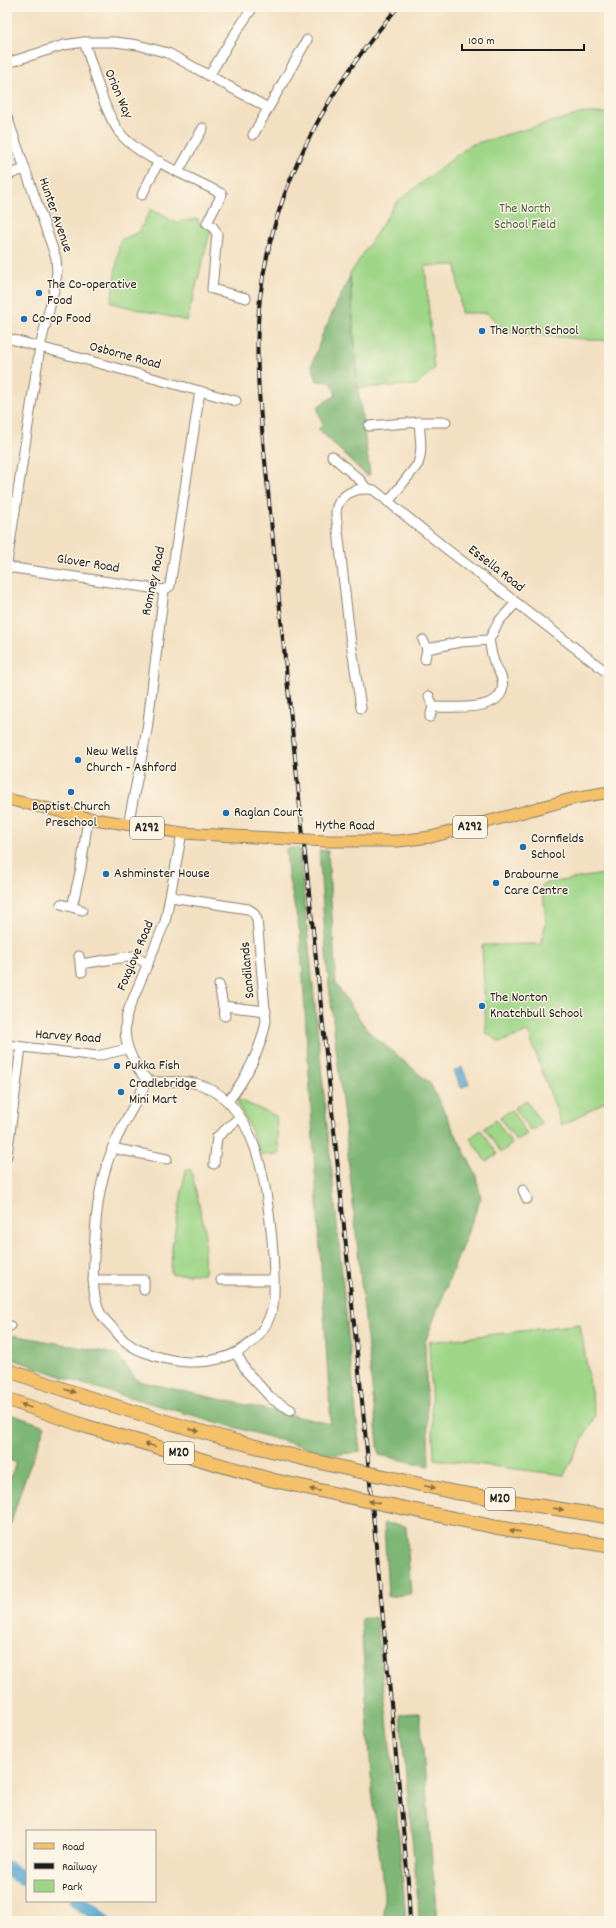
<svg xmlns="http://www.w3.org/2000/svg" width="616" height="1928" font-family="Dekko,sans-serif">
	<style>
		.green { fill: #9ed587; stroke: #5d7852 }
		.forest { fill: #7eb674; stroke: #4d6948 }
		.water { fill: #55a5cf; stroke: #386076 }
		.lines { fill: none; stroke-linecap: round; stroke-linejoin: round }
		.river { stroke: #55a5cf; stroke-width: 15 }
		.minor-casing { stroke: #887e6f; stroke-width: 11 }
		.major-casing { stroke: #887e6f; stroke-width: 13 }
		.highway-casing { stroke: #887e6f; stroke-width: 15 }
		.minor { stroke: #fff; stroke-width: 9 }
		.major { stroke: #f4c16a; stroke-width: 11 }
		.highway { stroke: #f4c16a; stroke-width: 13 }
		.rail-casing { stroke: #1c1c1c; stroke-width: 4 }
		.rail { stroke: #fcf5e5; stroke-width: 2.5; stroke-dasharray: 8; stroke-linecap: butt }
		.major-bridge-casing { stroke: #887e6f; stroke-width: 13; stroke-linecap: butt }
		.highway-bridge-casing { stroke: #887e6f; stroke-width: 15; stroke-linecap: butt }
		.major-bridge { stroke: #f4c16a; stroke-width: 11 }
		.highway-bridge { stroke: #f4c16a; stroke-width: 13 }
		.oneway { fill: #886e43 }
		.poi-dot { fill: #1f6fb2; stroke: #fcf5e5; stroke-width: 1.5 }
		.labels { text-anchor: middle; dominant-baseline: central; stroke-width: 3; stroke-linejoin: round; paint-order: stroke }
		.shield { fill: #fcf5e5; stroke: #5f5d58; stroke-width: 1 }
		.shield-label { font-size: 13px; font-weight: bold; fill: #1c1c1c }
		.street-label { font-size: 14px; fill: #1c1c1c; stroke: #fcf5e5 }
		.park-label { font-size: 14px; fill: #4a5d41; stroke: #fcf5e5 }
		.poi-label { font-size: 14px; fill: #1c1c1c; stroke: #fcf5e5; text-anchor: start }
	</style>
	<rect width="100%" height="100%" fill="#fcf5e5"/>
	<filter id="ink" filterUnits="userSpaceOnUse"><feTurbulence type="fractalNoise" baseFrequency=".025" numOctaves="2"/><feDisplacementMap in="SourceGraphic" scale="8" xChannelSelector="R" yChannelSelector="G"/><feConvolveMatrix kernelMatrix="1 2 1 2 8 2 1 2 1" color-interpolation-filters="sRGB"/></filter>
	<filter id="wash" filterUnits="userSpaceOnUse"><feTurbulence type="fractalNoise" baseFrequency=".012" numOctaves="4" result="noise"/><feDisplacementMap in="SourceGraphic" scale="16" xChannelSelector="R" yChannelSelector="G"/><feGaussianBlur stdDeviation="0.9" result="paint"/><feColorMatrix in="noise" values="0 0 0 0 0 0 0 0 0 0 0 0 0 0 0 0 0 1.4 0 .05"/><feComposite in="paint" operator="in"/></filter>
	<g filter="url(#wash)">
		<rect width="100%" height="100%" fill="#f3e0c2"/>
		<!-- green -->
		<g class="green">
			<path d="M583,113H609V341L507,333L487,313H461L456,265L425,266L434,369L416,385L358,388L350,274L396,203L470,145Z"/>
			<path d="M151,209L175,222L198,219L199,224L211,229L187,321L111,303L120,240L139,232Z"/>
			<path d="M609,873V1099L562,1126L528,1032L500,1042L486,1033L482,945L541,944L546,922L542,884Z"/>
			<path d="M237,1099L276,1116L279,1154L261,1155L248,1123L239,1107Z"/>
			<path d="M526,1100L542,1124L531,1131L514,1108Z"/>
			<path d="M511,1110L527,1134L516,1141L500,1118Z"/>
			<path d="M496,1120L512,1144L501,1152L484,1128Z"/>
			<path d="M481,1130L497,1154L486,1162L470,1138Z"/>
			<path d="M186,1169L191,1170L205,1230L204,1274H171L172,1247Z"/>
			<path d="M580,1324L595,1416L564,1475L434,1459L429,1342Z"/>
		</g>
		<!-- forest -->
		<g class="forest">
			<path d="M350,276L358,388L370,474L367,476L318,429L323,426L317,407L336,395L331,382L317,381L312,365L323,333Z"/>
			<path d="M286,848H299L360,1452L332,1455L83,1384L7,1357V1334L116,1354L138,1381L331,1424L300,932L288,875Z"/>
			<path d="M319,850L328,851L336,984L368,1031L430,1083L476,1175L481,1198L425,1342L429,1466L379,1455L346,1136L327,966Z"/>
			<path d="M7,1413L45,1426L22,1487L7,1536V1488L16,1462L7,1460Z"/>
			<path d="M384,1523L406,1526L411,1594L388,1597Z"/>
			<path d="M367,1617L376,1618L395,1792L406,1921H384V1894L372,1791L361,1619Z"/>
			<path d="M410,1713H420L437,1921H419L418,1901L400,1715Z"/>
		</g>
		<!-- water -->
		<path class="water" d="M462,1067L469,1084L461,1088L454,1071Z"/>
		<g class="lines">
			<!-- river -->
			<g class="river">
				<path d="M7,1868L15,1874L27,1879"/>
				<path d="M77,1901L94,1912L103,1921"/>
			</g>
		</g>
	</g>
	<g filter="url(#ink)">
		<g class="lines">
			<!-- minor casing -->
			<g class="minor-casing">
				<g id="minor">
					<path d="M84,42C95,71 102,108 120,133C138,157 195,179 222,194L207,223L213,227L217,234L212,289L246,298"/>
					<path d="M7,63L64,45L84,42H115L138,45L168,53L268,108"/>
					<path d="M209,76L230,41L253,7"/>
					<path d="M7,117L56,258L57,272L55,286L40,347L7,563"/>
					<path d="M253,135L307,40"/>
					<path d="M178,172L203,128"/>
					<path d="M7,175L25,169"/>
					<path d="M142,195L159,161"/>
					<path d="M7,338L236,401"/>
					<path d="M419,422H446"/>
					<path d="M369,426L419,422C420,436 423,451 418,464L388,502"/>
					<path d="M332,456L361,481L366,488"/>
					<path d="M7,567L164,590"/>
					<path d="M164,590L170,586L200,391"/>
					<path d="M423,640L427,649L425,659"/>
					<path d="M427,649L460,642L489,640"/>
					<path d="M429,696L433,707L430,717"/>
					<path d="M433,707C453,707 509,713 502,680C501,674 497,669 495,664C491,656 491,647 489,640L499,621L516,603"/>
					<path d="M361,708L350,636L336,513C337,494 358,486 374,490L444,547L609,674"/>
					<path d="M128,825L147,730L164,590"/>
					<path d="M171,897L248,909L253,912L257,919L266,1021C261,1049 246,1079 228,1101"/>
					<path d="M61,904L82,910"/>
					<path d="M72,907L81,868L88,818"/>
					<path d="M79,956L82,972"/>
					<path d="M80,964L133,956L148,964"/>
					<path d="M219,985L225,1016"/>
					<path d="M223,1006L266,1011"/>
					<path d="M7,1045L97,1056L127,1049"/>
					<path d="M149,1081C164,1084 179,1079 194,1083C242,1094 259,1150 266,1193C271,1224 274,1249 274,1280C274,1289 275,1301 272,1310C256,1361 198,1371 153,1355C144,1352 136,1350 129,1344C122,1340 118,1334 113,1328C108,1323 101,1317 99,1310C92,1294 93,1274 94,1258C95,1220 98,1185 112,1150C120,1128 134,1107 144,1086Z"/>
					<path d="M149,1081C143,1077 141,1073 137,1067C126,1048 122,1033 128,1011L165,922L182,833"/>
					<path d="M112,1148L167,1159"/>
					<path d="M7,1156L21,1047"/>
					<path d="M214,1164L217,1137L240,1117"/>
					<path d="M523,1190L527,1199"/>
					<path d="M93,1280H144V1290"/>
					<path d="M221,1280H274"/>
					<path d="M7,1325L10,1326"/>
					<path d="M236,1353L247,1372L272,1399L291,1410"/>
				</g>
			</g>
			<!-- major casing -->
			<g class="major-casing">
				<g id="major">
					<path d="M7,799L88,818L182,833L289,839"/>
					<path d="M327,841H398L431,837L575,798L609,792"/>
				</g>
			</g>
			<!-- highway casing -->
			<g class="highway-casing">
				<g id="highway">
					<path d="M7,1370C121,1410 235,1444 353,1470"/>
					<path d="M7,1399L85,1426L272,1480L354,1498"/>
					<path d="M392,1478L453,1492L609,1517"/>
					<path d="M394,1506L495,1527L609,1546"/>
				</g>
			</g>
			<!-- minor -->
			<use href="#minor" class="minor"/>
			<!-- major -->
			<use href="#major" class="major"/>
			<!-- highway -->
			<use href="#highway" class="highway"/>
			<!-- rail casing -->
			<g class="rail-casing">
				<path id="rail" d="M398,7C326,91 273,187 260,298C253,362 262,427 268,491C278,596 290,701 300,807C321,1011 344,1216 364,1420C380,1574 392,1727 408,1881L410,1921"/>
			</g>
			<!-- rail -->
			<use href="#rail" class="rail"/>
			<!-- major-bridge casing -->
			<g class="major-bridge-casing">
				<path id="major-bridge" d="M289,839L327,841"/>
			</g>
			<!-- highway-bridge casing -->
			<g class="highway-bridge-casing">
				<g id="highway-bridge">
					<path d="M353,1470L392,1478"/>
					<path d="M354,1498L394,1506"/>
				</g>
			</g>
			<!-- major-bridge -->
			<use href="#major-bridge" class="major-bridge"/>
			<!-- highway-bridge -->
			<use href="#highway-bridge" class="highway-bridge"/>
		</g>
		<!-- one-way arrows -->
		<defs><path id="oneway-solid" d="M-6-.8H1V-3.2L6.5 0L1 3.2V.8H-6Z"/></defs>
		<g class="oneway">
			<use href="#oneway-solid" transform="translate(70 1391) rotate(18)"/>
			<use href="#oneway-solid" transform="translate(26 1406) rotate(-160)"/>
			<use href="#oneway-solid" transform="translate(194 1430) rotate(15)"/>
			<use href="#oneway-solid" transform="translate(150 1445) rotate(-164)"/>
			<use href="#oneway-solid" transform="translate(430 1487) rotate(12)"/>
			<use href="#oneway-solid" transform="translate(315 1490) rotate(-168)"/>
			<use href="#oneway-solid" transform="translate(374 1502) rotate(-169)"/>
			<use href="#oneway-solid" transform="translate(558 1509) rotate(9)"/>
			<use href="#oneway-solid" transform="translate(515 1531) rotate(-171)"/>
		</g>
	</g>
	<!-- markers -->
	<g class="poi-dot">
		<circle cx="39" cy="293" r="4"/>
		<circle cx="24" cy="319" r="4"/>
		<circle cx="482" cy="331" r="4"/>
		<circle cx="78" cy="760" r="4"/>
		<circle cx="71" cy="792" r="4"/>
		<circle cx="226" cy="813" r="4"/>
		<circle cx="523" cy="847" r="4"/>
		<circle cx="106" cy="874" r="4"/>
		<circle cx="496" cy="883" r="4"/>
		<circle cx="482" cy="1006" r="4"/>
		<circle cx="117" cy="1066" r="4"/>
		<circle cx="121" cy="1092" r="4"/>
	</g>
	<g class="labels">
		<!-- shield labels -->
		<g class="shield">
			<rect x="453" y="816" width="34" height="22" rx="3"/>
			<rect x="130" y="817" width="34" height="22" rx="3"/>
			<rect x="164" y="1442" width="30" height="22" rx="3"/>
			<rect x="485" y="1488" width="30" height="22" rx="3"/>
		</g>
		<g class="shield-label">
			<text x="470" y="827">A292</text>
			<text x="147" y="828">A292</text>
			<text x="179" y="1453">M20</text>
			<text x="500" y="1499">M20</text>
		</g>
		<!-- street labels -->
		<g class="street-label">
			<text transform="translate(118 94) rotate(67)">Orion Way</text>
			<text transform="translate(55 215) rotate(71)">Hunter Avenue</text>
			<text transform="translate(125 356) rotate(15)">Osborne Road</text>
			<text transform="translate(88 564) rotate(9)">Glover Road</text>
			<text transform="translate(496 569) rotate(38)">Essella Road</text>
			<text transform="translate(154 581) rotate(-78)">Romney Road</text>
			<text transform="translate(345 826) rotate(1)">Hythe Road</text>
			<text transform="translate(136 956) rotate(-67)">Foxglove Road</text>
			<text transform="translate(248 970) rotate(-95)">Sandilands</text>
			<text transform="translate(68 1037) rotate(4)">Harvey Road</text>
		</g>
		<!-- park labels -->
		<g class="park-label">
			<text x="525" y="209">The North<tspan x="525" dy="16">School Field</tspan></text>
		</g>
		<!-- poi labels -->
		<g class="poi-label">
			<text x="47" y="285">The Co-operative<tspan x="47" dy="16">Food</tspan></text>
			<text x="32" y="319">Co-op Food</text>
			<text x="490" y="331">The North School</text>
			<text x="86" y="752">New Wells<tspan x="86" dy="16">Church - Ashford</tspan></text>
			<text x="71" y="807" text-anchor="middle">Baptist Church<tspan x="71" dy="16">Preschool</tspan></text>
			<text x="234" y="813">Raglan Court</text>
			<text x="531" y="839">Cornfields<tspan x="531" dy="16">School</tspan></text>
			<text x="114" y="874">Ashminster House</text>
			<text x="504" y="875">Brabourne<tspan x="504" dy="16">Care Centre</tspan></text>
			<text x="490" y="998">The Norton<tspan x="490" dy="16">Knatchbull School</tspan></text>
			<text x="125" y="1066">Pukka Fish</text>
			<text x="129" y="1084">Cradlebridge<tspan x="129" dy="16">Mini Mart</tspan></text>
		</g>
	</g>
	<!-- margin -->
	<rect width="616" height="1928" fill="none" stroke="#fcf5e5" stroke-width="24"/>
	<!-- legend -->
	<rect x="26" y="1830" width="130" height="72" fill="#fcf5e5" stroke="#a29e95"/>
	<rect x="34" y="1843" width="20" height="6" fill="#f4c16a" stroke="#a29e95"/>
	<text x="62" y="1850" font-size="12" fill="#1c1c1c">Road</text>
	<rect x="34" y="1863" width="20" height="6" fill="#1c1c1c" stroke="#a29e95"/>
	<text x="62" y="1870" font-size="12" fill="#1c1c1c">Railway</text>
	<rect x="34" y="1880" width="20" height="12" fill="#9ed587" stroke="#a29e95"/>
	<text x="62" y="1890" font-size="12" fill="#1c1c1c">Park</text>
	<!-- scale -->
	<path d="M462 44v6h122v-6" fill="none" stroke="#1c1c1c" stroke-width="2"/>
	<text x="468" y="44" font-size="12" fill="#1c1c1c" stroke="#fcf5e5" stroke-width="3" paint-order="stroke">100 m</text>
</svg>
